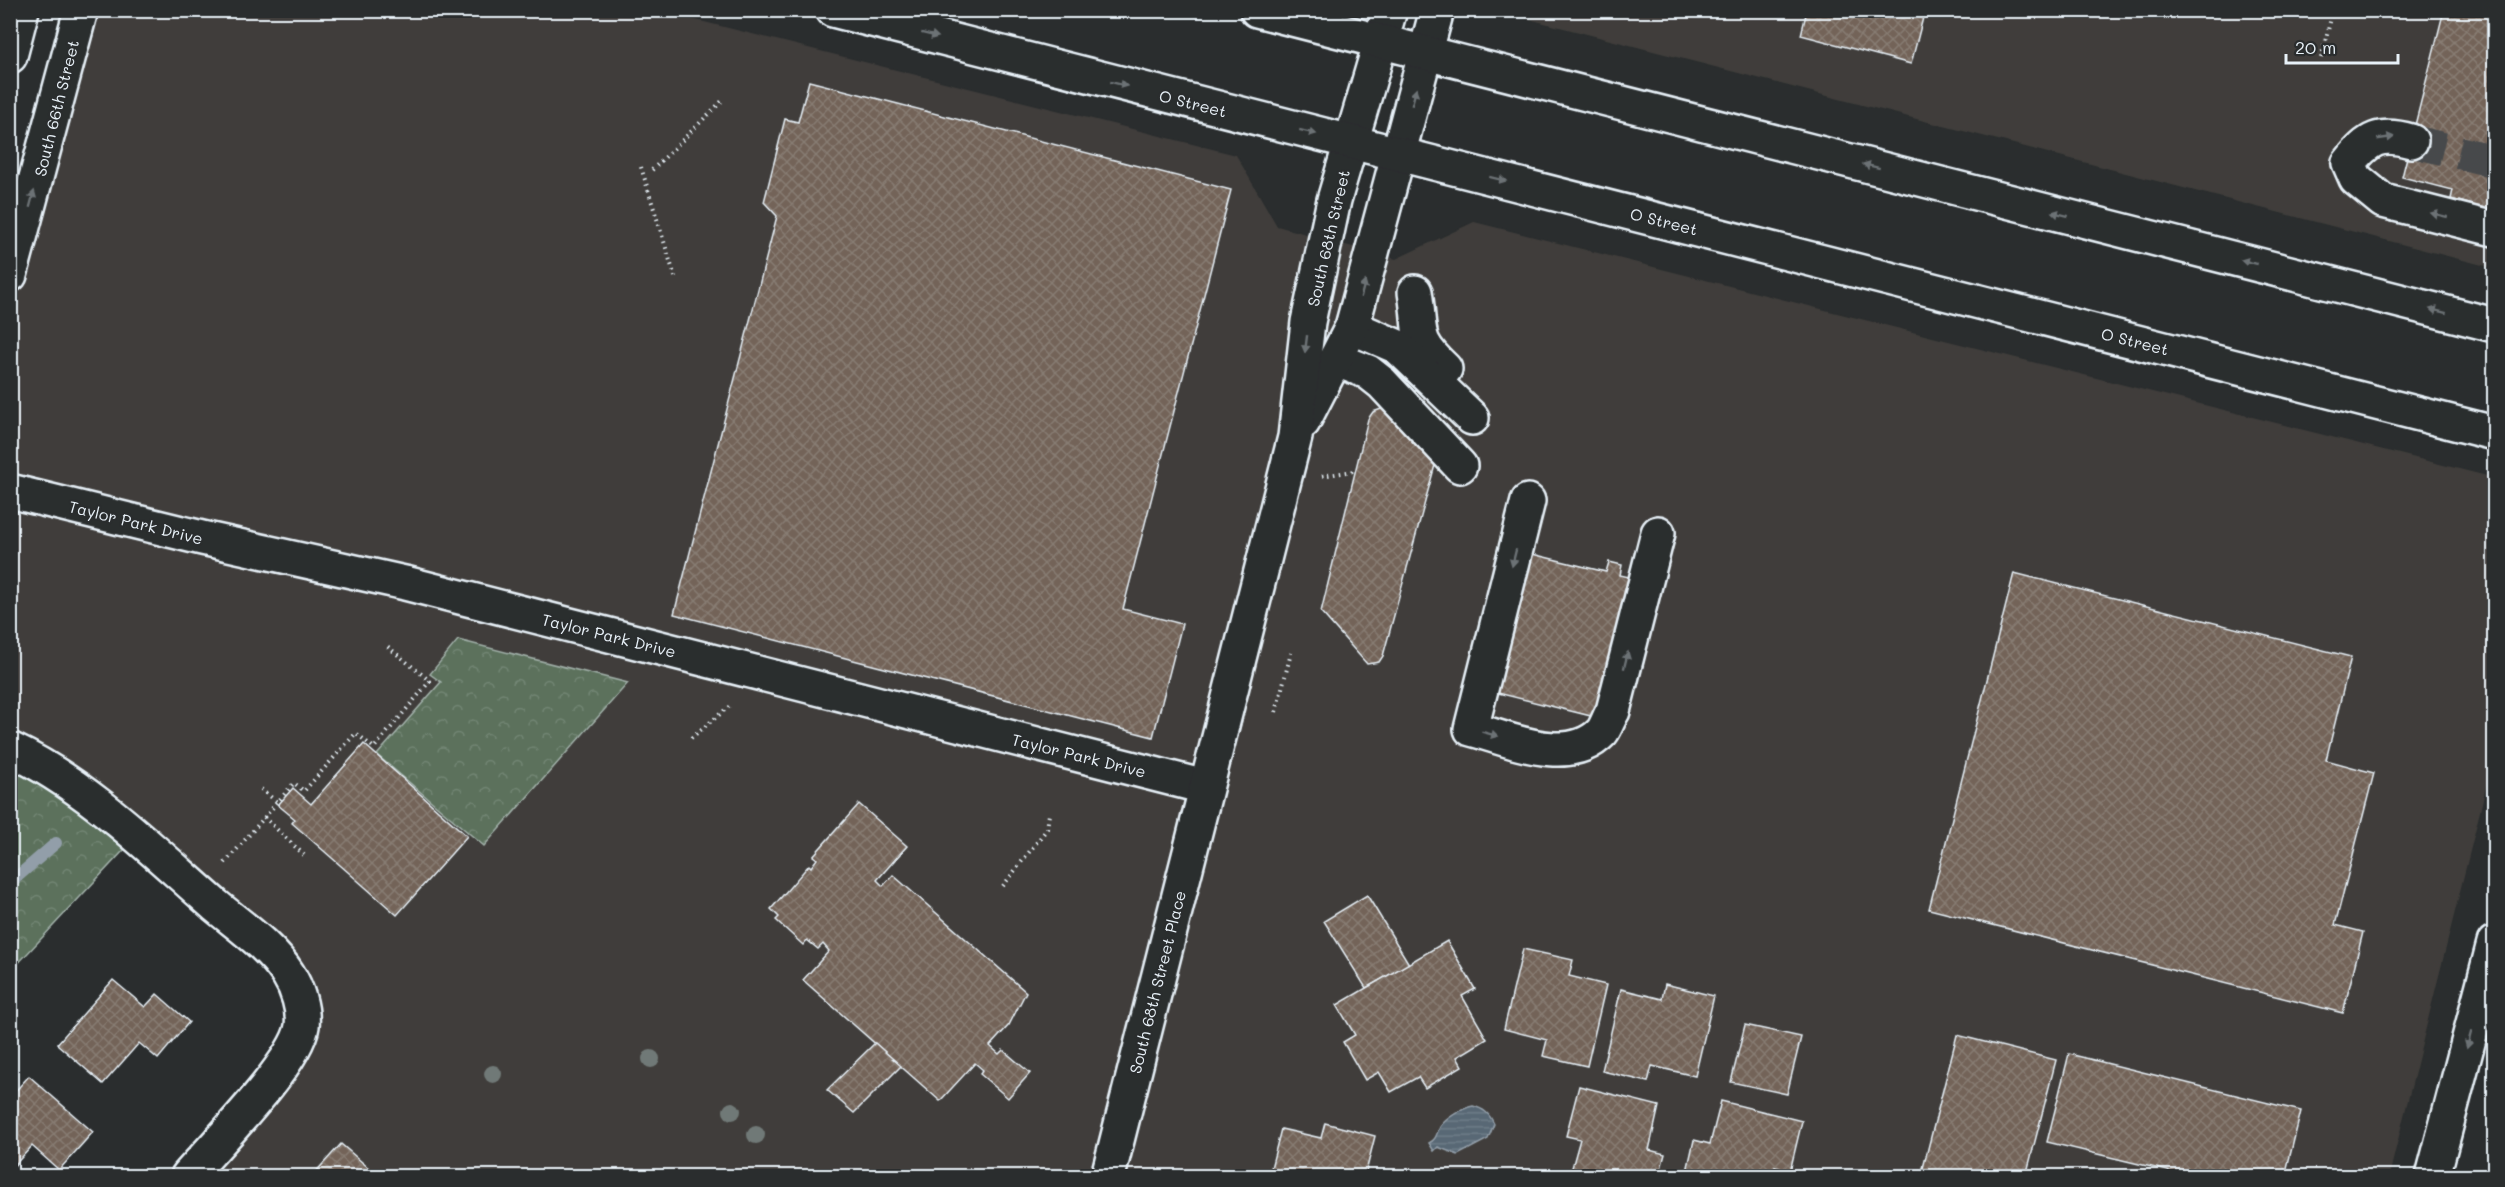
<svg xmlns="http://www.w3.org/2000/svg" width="2505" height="1187" font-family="Mali,sans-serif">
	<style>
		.built { fill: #403e3b }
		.park { fill: url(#park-crowns); stroke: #a2b1aa; stroke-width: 1.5 }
		.water { fill: url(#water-rules); stroke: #929ea9; stroke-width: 1.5 }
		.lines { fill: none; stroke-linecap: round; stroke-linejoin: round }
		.stream { stroke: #929ea9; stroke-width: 12 }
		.building { fill: url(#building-cross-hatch); stroke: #e8f1f8; stroke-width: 1.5 }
		.minor-tunnel { stroke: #464a4c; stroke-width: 33; stroke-dasharray: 33 16; stroke-linecap: butt }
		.minor-casing { stroke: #e8f1f8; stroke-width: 38 }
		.major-casing { stroke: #e8f1f8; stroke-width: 38 }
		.path { stroke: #e8f1f8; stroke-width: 4; stroke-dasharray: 1.5 4.5; stroke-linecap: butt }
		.minor { stroke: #2a2d2e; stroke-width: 33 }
		.major { stroke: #2a2d2e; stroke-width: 33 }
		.tree { fill: #707977 }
		.oneway { fill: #6c7275 }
		.labels { text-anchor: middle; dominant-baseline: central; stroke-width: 4.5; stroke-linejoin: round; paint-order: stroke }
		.street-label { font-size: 16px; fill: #e8f1f8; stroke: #2a2d2e }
	</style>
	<defs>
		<pattern id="park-crowns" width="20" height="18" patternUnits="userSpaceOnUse" patternTransform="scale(1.5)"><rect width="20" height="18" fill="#5b715c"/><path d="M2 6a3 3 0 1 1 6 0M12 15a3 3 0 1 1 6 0" fill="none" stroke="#738674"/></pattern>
		<pattern id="water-rules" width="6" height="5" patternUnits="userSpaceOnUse" patternTransform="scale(1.5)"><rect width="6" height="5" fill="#586774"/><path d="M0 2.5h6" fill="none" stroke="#707d89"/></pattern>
		<pattern id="building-cross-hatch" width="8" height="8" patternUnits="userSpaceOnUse" patternTransform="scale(1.5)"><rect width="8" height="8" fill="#736459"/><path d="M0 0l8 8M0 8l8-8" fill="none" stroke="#877b72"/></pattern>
	</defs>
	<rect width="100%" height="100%" fill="#2a2d2e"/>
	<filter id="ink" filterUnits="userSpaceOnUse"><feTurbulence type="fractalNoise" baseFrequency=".0167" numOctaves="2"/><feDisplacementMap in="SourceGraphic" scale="12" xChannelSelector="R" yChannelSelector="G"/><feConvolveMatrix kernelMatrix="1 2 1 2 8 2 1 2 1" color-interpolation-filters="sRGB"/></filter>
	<g filter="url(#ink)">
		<!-- built -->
		<g class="built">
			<path d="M81,11H660L1236,155L1277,226L1396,259L1474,222L2491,477L2494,482V755L2389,1176H188L286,1063L296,988L11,749L10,275Z"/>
			<path d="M1498,11H2494V268Z"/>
		</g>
		<!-- park -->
		<g class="park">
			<path d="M458,640L628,683L484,846L377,755L441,682L430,674Z"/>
			<path d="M10,749L136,837L11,971H10Z"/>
		</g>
		<!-- water -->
		<path class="water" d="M1473,1106C1484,1109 1489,1113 1494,1124L1488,1139L1458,1155L1438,1147L1434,1151L1429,1143C1437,1139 1436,1134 1440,1127C1446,1118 1463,1108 1473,1106Z"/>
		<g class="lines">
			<!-- stream -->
			<path class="stream" d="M10,883L56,843"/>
		</g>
		<!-- building -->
		<g class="building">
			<path d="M1807,10H1925L1911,64L1801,35Z"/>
			<path d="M2444,10H2494V211L2451,199L2453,190L2402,177Z"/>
			<path d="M809,81L1231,190L1123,609L1182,624L1153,737L674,614L777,216L764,202L785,119L798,122Z"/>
			<path d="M1384,408L1434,460L1435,465L1383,656L1379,662L1367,664L1321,612L1368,419L1373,412Z"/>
			<path d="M1528,553L1606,572L1609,562L1622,565L1620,575L1629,577L1595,717L1494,692Z"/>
			<path d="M2014,573L2351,657L2326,760L2374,773L2335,925L2363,932L2343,1013L1929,909Z"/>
			<path d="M364,744L467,836L397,915L292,823L295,819L278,805L293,788L311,804Z"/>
			<path d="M859,804L907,846L877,880L883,886L893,875L1026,992L1009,1025L990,1046L999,1054L1003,1050L1030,1073L1008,1098L980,1074L983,1070L975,1063L940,1101L803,980L829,951L823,944L818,949L807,940L803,945L776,920L779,917L771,909L809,865L811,867L817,859L813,856Z"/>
			<path d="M1367,895L1409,964L1366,988L1324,921Z"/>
			<path d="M1447,941L1475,989L1462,996L1487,1039L1457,1057L1462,1066L1425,1088L1418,1077L1391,1092L1379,1072L1365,1080L1343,1042L1355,1035L1337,1005Z"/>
			<path d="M1523,949L1573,960L1569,976L1606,985L1587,1066L1543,1056L1547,1040L1504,1029Z"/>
			<path d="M113,980L145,1007L157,994L189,1022L158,1059L139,1043L103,1084L57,1044Z"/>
			<path d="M1665,984L1714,996L1695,1076L1652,1066L1648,1082L1602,1071L1621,989L1662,999Z"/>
			<path d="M1745,1025L1801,1037L1787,1094L1731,1082Z"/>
			<path d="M1957,1035L2056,1060L2026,1176H1921Z"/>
			<path d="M875,1043L901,1066L854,1113L827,1090Z"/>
			<path d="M2069,1054L2301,1111L2285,1176H2189L2047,1142Z"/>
			<path d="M29,1076L93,1132L59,1170L32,1146L10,1170V1097Z"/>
			<path d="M1579,1086L1659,1106L1649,1150L1665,1154L1659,1176L1570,1175L1580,1139L1566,1136Z"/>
			<path d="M1721,1101L1802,1121L1790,1171L1775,1167L1772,1176H1686L1694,1140L1710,1144Z"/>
			<path d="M1325,1123L1375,1136L1365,1176H1269L1281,1129L1321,1138Z"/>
			<path d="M341,1144L378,1176H312Z"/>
		</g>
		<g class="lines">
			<!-- minor-tunnel -->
			<path class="minor-tunnel" d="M2411,141L2494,161"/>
			<!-- minor casing -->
			<g class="minor-casing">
				<g id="minor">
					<path d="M10,56L22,10"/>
					<path d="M2411,141C2380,132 2369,138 2349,163L2356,179L2383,201L2494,229"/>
					<path d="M10,275L81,10"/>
					<path d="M1415,292C1422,334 1412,338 1445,369"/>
					<path d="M1352,327L1398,347L1472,418"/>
					<path d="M1337,360L1368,372L1382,383L1460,466"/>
					<path d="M1303,422L1352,327L1437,10"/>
					<path d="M10,491L202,538L405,583L1205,787"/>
					<path d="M1528,501L1471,729C1509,739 1569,767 1602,732C1606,727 1609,717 1613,711L1658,533"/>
					<path d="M10,749C87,785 152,850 216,906C240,926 271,947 288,974C297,988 304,1009 302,1026C297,1062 215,1145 188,1176"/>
					<path d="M1108,1176L1295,437L1308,322L1334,200L1390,10"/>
				</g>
			</g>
			<!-- major casing -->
			<g class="major-casing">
				<g id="major">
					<path d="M833,10L2494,433"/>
					<path d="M1257,10L2494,325"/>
					<path d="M2433,1176L2494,943"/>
				</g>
			</g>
			<!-- path -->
			<g class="path">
				<path d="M2321,58L2333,10"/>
				<path d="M641,167L675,277"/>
				<path d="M652,170L724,99"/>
				<path d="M1322,476L1354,471"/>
				<path d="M1276,712L1291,653"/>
				<path d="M691,738L731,705"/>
				<path d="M261,789L277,802"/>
				<path d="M264,817L304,855"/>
				<path d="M225,863L294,783L304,791L356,733L374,748L430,681L387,646"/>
				<path d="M1003,886L1047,829L1049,814"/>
			</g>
			<!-- minor -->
			<use href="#minor" class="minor"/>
			<!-- major -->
			<use href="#major" class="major"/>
		</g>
		<!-- trees -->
		<g class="tree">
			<circle cx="651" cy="1059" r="9"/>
			<circle cx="493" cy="1074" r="9"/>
			<circle cx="732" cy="1111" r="9"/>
			<circle cx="756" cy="1135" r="9"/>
		</g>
		<!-- one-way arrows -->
		<defs><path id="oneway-solid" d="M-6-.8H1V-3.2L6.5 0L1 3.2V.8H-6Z" transform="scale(1.5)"/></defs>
		<g class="oneway">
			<use href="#oneway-solid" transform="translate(930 35) rotate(14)"/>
			<use href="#oneway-solid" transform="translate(1119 84) rotate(14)"/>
			<use href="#oneway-solid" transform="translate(1414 97) rotate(-75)"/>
			<use href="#oneway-solid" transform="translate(1308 132) rotate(14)"/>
			<use href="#oneway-solid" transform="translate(2386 138) rotate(-8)"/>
			<use href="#oneway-solid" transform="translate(1871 166) rotate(-166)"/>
			<use href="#oneway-solid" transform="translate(1498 179) rotate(14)"/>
			<use href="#oneway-solid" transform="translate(32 199) rotate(-75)"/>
			<use href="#oneway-solid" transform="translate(2060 214) rotate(-166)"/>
			<use href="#oneway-solid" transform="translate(2439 215) rotate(-166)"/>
			<use href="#oneway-solid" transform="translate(2249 262) rotate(-166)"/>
			<use href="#oneway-solid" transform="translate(1363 289) rotate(-75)"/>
			<use href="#oneway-solid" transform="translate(2438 311) rotate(-166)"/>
			<use href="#oneway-solid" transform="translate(1306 344) rotate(97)"/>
			<use href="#oneway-solid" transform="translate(1514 558) rotate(104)"/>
			<use href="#oneway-solid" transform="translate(1626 660) rotate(-76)"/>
			<use href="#oneway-solid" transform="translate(1490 734) rotate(15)"/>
			<use href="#oneway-solid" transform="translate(2469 1040) rotate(105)"/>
		</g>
	</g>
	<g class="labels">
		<!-- street labels -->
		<g class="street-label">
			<text transform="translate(1193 103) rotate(14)">O Street</text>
			<text transform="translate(56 108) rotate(-76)">South 66th Street</text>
			<text transform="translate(1664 221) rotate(14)">O Street</text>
			<text transform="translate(1328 238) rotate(-77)">South 68th Street</text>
			<text transform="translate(2135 341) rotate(14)">O Street</text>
			<text transform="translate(136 522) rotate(14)">Taylor Park Drive</text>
			<text transform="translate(609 635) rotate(14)">Taylor Park Drive</text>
			<text transform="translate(1079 755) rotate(14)">Taylor Park Drive</text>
			<text transform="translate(1157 982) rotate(-76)">South 68th Street Place</text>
		</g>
	</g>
	<!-- margin -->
	<rect width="2505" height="1187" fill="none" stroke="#2a2d2e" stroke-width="36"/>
	<rect x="18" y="18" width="2469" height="1151" fill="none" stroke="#e8f1f8" stroke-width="2" filter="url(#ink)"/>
	<!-- scale -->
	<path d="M2286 54v9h112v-9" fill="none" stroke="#e8f1f8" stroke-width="3"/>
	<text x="2295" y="54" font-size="18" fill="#e8f1f8" stroke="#2a2d2e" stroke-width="4.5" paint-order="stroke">20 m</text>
</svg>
